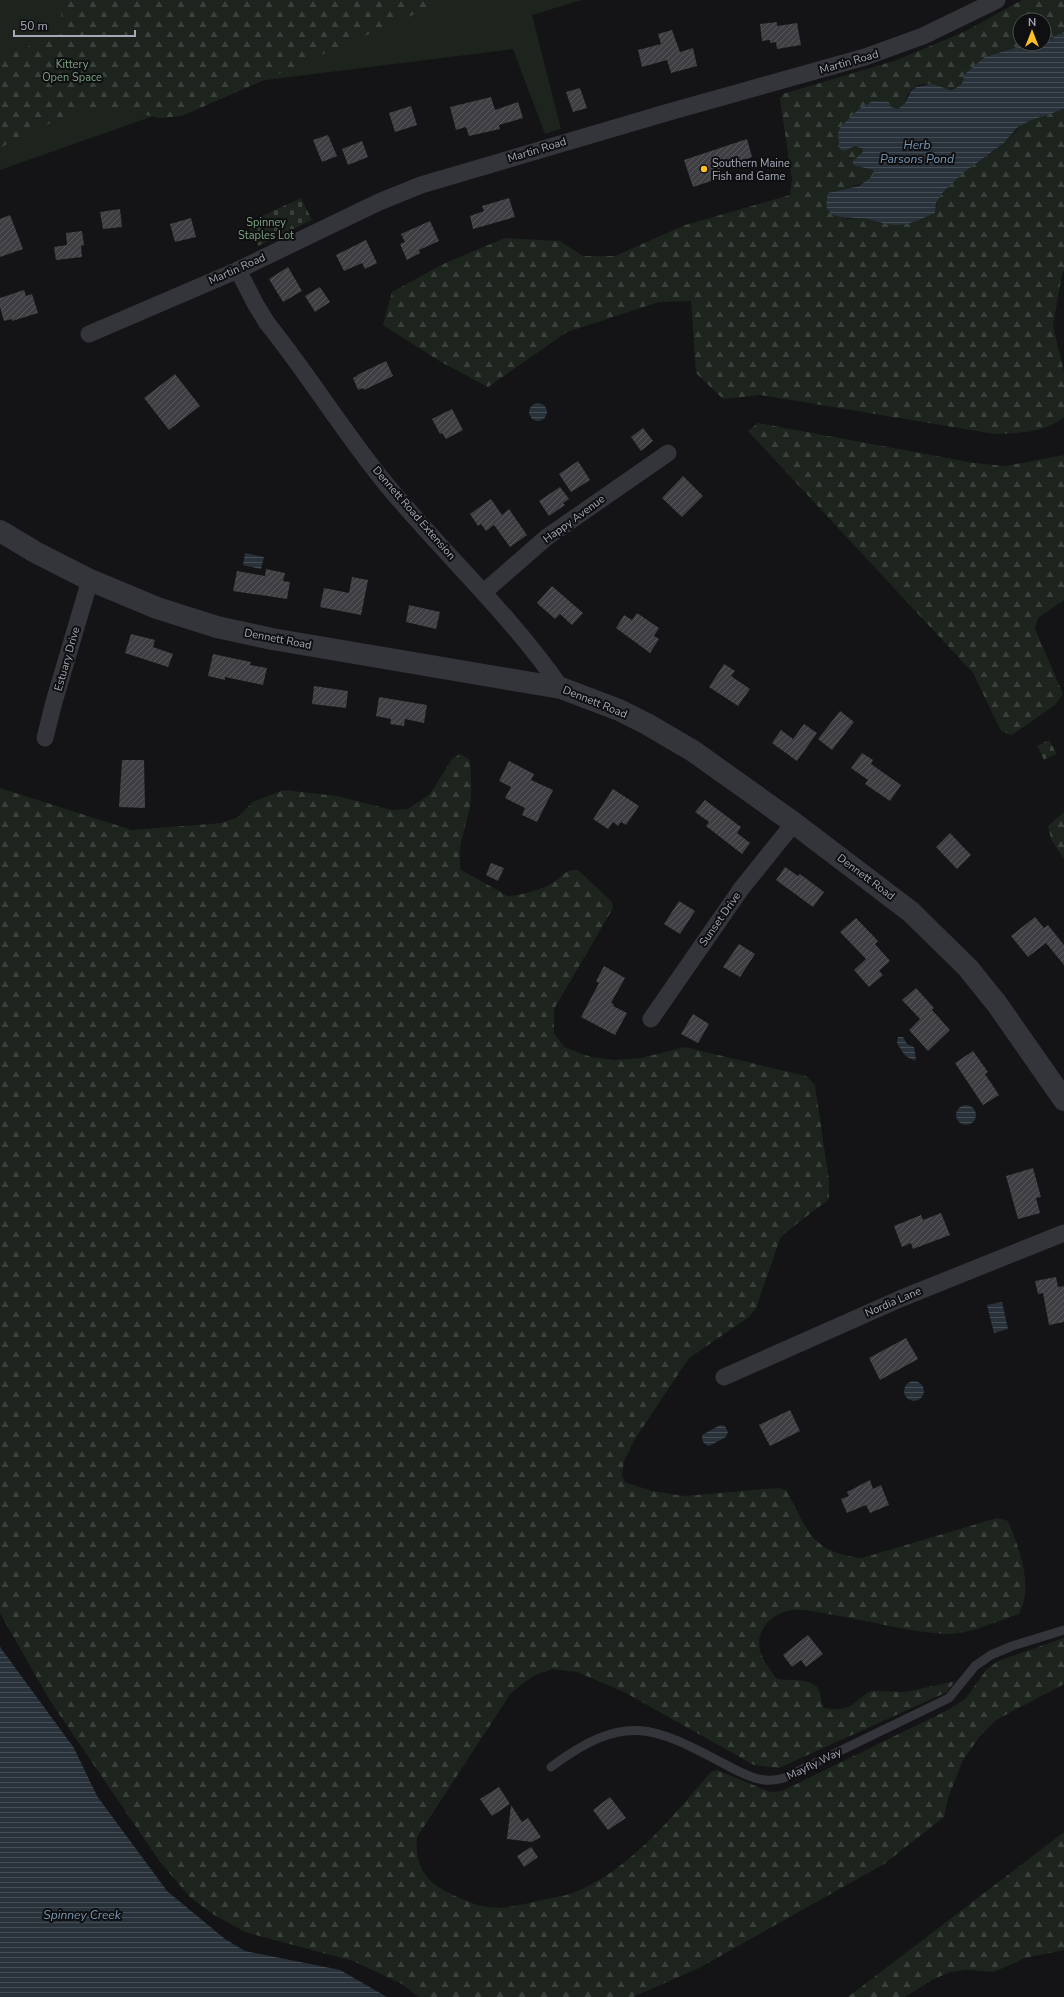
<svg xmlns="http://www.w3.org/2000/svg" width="1064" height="1997" font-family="'Nunito Sans',sans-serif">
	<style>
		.green { fill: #1c241d }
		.forest { fill: url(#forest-firs) }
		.cemetery { fill: url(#cemetery-stones) }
		.water { fill: url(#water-rules) }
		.building { fill: url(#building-hatch) }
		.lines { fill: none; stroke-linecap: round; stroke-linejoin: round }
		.service { stroke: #34353b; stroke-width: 9 }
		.minor { stroke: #34353b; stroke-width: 17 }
		.tertiary { stroke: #34353b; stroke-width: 22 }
		.poi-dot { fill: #fbc026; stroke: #0f0f11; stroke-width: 1.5 }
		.labels { text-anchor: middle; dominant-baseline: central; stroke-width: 4; stroke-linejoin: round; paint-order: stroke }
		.street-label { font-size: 11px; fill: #a5a9b7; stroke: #0f0f11 }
		.park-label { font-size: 11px; fill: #7aa37f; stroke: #0f0f11 }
		.poi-label { font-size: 11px; fill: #a5a9b7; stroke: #0f0f11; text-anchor: start }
		.water-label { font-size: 12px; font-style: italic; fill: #7995b4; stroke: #0f0f11 }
	</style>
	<defs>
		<pattern id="forest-firs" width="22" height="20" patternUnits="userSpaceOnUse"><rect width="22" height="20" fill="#1c241d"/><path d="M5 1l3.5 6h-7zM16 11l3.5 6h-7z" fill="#3a413c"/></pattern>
		<pattern id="cemetery-stones" width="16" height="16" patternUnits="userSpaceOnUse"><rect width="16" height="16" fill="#1c241d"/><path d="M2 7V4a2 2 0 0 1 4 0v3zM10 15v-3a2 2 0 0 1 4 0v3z" fill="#3a413c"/></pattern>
		<pattern id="water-rules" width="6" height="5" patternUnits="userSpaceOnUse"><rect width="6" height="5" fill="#29323a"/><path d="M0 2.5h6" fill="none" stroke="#454d54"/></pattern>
		<pattern id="building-hatch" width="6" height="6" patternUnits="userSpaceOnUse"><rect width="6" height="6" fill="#3e3e43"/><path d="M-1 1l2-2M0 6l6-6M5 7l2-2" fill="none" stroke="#57575c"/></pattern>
	</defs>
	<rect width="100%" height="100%" fill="#141416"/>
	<!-- green -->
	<path class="green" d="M0,0H582L532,15L561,129L545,134L513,49L250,82L0,170Z"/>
	<!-- forest -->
	<g class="forest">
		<path d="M55,0H447L182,116L159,118L101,105L40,127L0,148V61L12,53L66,32L59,7Z"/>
		<path d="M1022,0H1064V32C1051,36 1050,49 1034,44H1044V20H1020V44H1029L985,57L956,88C943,92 924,75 910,91C904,99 909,101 898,109L891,107L890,104L860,108L841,126L840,149H849L855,146L863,149L862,153L853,165L873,170L875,174C860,188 844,187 827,198V206L829,213L847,219L861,218L900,225L935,213C936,181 983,162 1004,143C1013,135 1018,126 1029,121C1040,115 1052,113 1064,109V271L1062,274L1053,326L1064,372V417C1045,433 1018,433 995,434L761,395L723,399L696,373L691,301L659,302L567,332L488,387L441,362L383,325L392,292L443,264L505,238L560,241L583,256H615L685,225L790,195L792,180L780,99L783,94L897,60L966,31Z"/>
		<path d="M758,423L974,463L1005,466L1064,455V600L1038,618L1035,629L1063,694L1055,705L1012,735L1001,731L973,673L748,431Z"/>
		<path d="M460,754L470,760C471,775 472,792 470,806C466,827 456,849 461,870L508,896C519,896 544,889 554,882C563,876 565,869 578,870L612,902L613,908L554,1009V1033L564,1047L591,1057L615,1060L641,1058L685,1047L806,1076L815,1085L829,1181V1199L785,1233L780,1239L756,1308L749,1317L689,1358L635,1439L624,1461L622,1475L625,1482L652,1491L684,1496L777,1488L786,1490C809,1531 810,1552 862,1558L997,1518L1008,1521C1019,1548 1034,1586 1019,1614C999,1621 966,1635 946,1634C908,1632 871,1621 834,1615C821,1613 806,1609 792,1610C779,1612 766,1620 761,1633C754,1650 767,1666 777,1679C789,1681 812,1677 819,1690C822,1696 820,1703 824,1708C853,1712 849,1704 871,1691L906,1692L955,1681L947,1692L779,1768L754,1765L626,1693L577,1672L552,1669L533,1676L511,1693L417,1837C415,1867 424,1881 451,1894C488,1912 499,1910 538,1901C548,1898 560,1897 570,1894C629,1872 671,1818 711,1772L717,1770L770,1792L782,1791L950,1709L965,1699L987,1669L998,1661L1064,1638V1684L996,1720L980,1736L963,1760L948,1798L944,1817L884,1864L699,1968L633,1997H419L402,1984L353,1961L245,1932L211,1913L190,1897L160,1862L49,1699L0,1613V788L132,830L222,823L238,817L253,802L284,790L337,796L392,810L408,809L430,794L452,759Z"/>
		<path d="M1064,812V859L1051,839L1048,826Z"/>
		<path d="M1064,1832V1950L1025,1958L994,1972L967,1970L950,1972L932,1980L905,1997H848Z"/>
	</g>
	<!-- cemetery -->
	<g class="cemetery">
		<path d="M301,198L312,220L258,246L247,223Z"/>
		<path d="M1049,740L1057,754L1044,760L1037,746Z"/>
	</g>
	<!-- water -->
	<g class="water">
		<path d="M1064,32V109L1029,121L1017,128L1004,143L963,173L943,192L936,203L935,213C925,217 912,224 900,225C887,226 873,219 860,218C844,217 818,220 829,193L859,186L875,174L873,170L853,165V161L862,153L863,149L855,146L844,151L840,149L838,133L841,126L860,108L873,101L889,102L891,107L898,109L905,103L911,91L916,87L932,84L951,90L956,88L962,83L965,74L985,57L1025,45H1045L1055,36Z"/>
		<circle cx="538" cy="412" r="9"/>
		<path d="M245,553L264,557L261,569L243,565Z"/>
		<path d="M898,1037H903L907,1044L914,1047L916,1060C906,1060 901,1050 897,1043Z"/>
		<circle cx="966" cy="1115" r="10"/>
		<path d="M1002,1302L1008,1329L994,1333L987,1305Z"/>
		<circle cx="914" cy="1391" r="10"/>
		<path d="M720,1425L725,1426L728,1432L726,1437L709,1446C703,1444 702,1441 702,1435Z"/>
		<path d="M0,1647L74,1748L97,1796L167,1891L225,1939L245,1951L340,1970L387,1997H0Z"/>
	</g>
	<!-- building -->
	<g class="building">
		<path d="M777,22V26L797,23L801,45L777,49L776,42L770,43V40L762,41L760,24Z"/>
		<path d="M672,30L680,52L693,48L697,66L671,73L667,60L642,67L638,50L661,44L658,34Z"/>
		<path d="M580,88L587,108L573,112L566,92Z"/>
		<path d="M491,97L495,110L518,102L523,118L499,125L500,129L469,136L466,127L456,130L450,107Z"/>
		<path d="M411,106L417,125L395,132L389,113Z"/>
		<path d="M328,135L337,156L322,162L313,140Z"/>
		<path d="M747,139L752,157L720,168L723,177L693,187L684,160Z"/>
		<path d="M362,141L368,157L348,165L342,149Z"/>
		<path d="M509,198L515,217L473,229L470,216L484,211L482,206Z"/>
		<path d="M120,209L122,227L103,229L100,212Z"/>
		<path d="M10,215L23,249L0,257V219Z"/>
		<path d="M191,218L196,237L175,242L170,224Z"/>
		<path d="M430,221L439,241L419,250L420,253L407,260L400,244L405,242L401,234Z"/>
		<path d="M82,231L84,245L81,246L82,257L56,260L54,247L67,245L66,233Z"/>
		<path d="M366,240L377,263L365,269L362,263L344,271L336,255Z"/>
		<path d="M288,267L302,291L283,302L269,279Z"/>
		<path d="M320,287L330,302L315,312L305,296Z"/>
		<path d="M24,290L26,296L32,294L38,313L12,321V319L4,321L0,307V298Z"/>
		<path d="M386,361L393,376L364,390L363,388L358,390L353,378L357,376V375Z"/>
		<path d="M175,374L200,406L169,430L144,398Z"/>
		<path d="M452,409L463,430L446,439L442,433L440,434L432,419Z"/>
		<path d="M643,428L653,441L641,451L631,437Z"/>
		<path d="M578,461L590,480L571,492L559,474Z"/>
		<path d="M683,476L703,496L682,517L662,498Z"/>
		<path d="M560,487L569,499L563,503L565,505L549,516L539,501Z"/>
		<path d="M491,499L502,515L509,509L527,535L510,547L494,525L486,531L481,524L478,526L470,514Z"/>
		<path d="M266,569L285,573L283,581L290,582L287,599L233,591L237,571L265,576Z"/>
		<path d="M352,577L368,580L361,615L320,607L324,588L349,593Z"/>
		<path d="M552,586L583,613L572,625L560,614L555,619L537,603Z"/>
		<path d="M409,605L440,612L436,629L406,622Z"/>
		<path d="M637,613L659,628L654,636L659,639L650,653L616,628L624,615L632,620Z"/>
		<path d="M131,634L155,640L153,647L173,654L168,667L125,653Z"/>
		<path d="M213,654L251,662L250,665L267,668L263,685L225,677V680L208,676Z"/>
		<path d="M724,664L735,671L731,676L750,689L738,706L709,687Z"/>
		<path d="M314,686L348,691L346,708L312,704Z"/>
		<path d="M379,697L427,705L424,723L405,719L404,726L390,724L391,719L376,716Z"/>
		<path d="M840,711L854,722L832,750L818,739Z"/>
		<path d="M804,724L817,733L797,761L772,743L781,730L793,739Z"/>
		<path d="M862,753L873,760L871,764L901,785L890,801L865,784L868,780L851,768Z"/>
		<path d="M122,760H144L145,808L119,807Z"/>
		<path d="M509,761L534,774L531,780L553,790L537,822L522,815L525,808L505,798L511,787L499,781Z"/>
		<path d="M613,789L639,806L626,825L621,822L618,826L613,822L608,829L593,819Z"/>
		<path d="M705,800L741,827L737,833L750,843L742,854L706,826L709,822L695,812Z"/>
		<path d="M950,833L971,855L957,869L936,847Z"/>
		<path d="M491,863L504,868L498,881L486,875Z"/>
		<path d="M785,867L798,876L800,874L824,892L813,907L776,880Z"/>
		<path d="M679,901L695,911L680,934L664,924Z"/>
		<path d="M1035,917L1044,928L1048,925L1064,945V965L1046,943L1028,957L1011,936Z"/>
		<path d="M856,918L878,941L875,944L890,961L879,971L883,975L869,987L854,970L866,959L840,932Z"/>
		<path d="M739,944L755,954L740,977L723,967Z"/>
		<path d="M604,966L625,978L611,1003L614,1004L613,1006L627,1013L615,1035L581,1017L599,983L596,981Z"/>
		<path d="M916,988L934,1008L932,1010L950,1030L928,1051L909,1030L920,1019L902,1000Z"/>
		<path d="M693,1014L709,1024L698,1043L681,1034Z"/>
		<path d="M973,1051L988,1072L985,1074L999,1095L983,1105L955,1063Z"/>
		<path d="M1033,1168L1041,1197L1036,1198L1040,1213L1018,1219L1006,1176Z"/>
		<path d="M941,1213L950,1235L913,1249L911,1243L902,1247L894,1226L921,1215L923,1220Z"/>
		<path d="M1056,1277L1058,1287L1064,1286V1322L1049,1325L1043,1293L1038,1294L1035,1281Z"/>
		<path d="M906,1338L918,1359L880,1380L869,1358Z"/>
		<path d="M790,1410L800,1431L770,1446L759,1425Z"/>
		<path d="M870,1480L873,1489L881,1485L889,1505L870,1513L866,1505L847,1513L841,1499L849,1496L847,1492Z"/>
		<path d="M808,1635L823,1654L806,1667L801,1660L792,1667L783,1655Z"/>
		<path d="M499,1787L510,1804L492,1816L480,1799Z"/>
		<path d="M610,1797L626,1818L608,1830L593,1810Z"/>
		<path d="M511,1805L522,1822L528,1818L541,1837L532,1842L507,1839Z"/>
		<path d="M531,1847L538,1857L524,1867L517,1856Z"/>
	</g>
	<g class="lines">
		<!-- service -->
		<path class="service" d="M551,1767C628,1710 654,1727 732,1768C750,1777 764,1784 784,1778L949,1698L975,1666L991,1655L1012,1646L1064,1630"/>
		<!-- minor -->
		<g class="minor">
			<path d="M238,270L256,305L267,323C309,375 344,433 386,484C443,553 510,614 561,688"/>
			<path d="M89,334L238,270L379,202L421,185L669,112L865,57L923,36L997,0"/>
			<path d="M484,592L547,537L668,453"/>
			<path d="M45,738L54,702L90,580"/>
			<path d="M651,1019L741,889L794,823"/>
			<path d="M724,1377L902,1298L1064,1233"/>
		</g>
		<!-- tertiary -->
		<path class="tertiary" d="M0,531L35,552L90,580L157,608L217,627L272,639L561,688L619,710L647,724L693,751L794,823L911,912L968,968L997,1004L1064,1100"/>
	</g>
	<!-- markers -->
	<circle class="poi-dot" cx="704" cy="169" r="4"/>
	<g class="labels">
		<!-- street labels -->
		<g class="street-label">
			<text transform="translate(849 62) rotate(-16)">Martin Road</text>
			<text transform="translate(537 150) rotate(-17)">Martin Road</text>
			<text transform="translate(237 269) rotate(-24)">Martin Road</text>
			<text transform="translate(414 513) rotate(49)">Dennett Road Extension</text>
			<text transform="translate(574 519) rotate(-36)">Happy Avenue</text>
			<text transform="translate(278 639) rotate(11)">Dennett Road</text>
			<text transform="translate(67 659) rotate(-74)">Estuary Drive</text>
			<text transform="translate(595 702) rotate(22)">Dennett Road</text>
			<text transform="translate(866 877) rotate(37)">Dennett Road</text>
			<text transform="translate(720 919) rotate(-55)">Sunset Drive</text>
			<text transform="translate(893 1302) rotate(-23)">Nordia Lane</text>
			<text transform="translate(814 1764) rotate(-26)">Mayfly Way</text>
		</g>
		<!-- park labels -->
		<g class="park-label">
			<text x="72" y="64">Kittery<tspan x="72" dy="13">Open Space</tspan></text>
			<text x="266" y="222">Spinney<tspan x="266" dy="13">Staples Lot</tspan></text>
		</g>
		<!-- poi labels -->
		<g class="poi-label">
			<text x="712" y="163">Southern Maine<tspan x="712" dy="13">Fish and Game</tspan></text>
		</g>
		<!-- water labels -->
		<g class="water-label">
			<text x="917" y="145">Herb<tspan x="917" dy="14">Parsons Pond</tspan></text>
			<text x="82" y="1915">Spinney Creek</text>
		</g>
	</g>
	<!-- north arrow -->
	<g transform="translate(1032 32)"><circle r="19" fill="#0f0f11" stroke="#4b4d53"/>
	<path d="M0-3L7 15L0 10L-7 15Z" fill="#fbc026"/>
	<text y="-6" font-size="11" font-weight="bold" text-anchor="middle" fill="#a5a9b7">N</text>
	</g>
	<!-- scale -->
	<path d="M14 30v6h121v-6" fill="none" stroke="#a5a9b7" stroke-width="2"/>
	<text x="20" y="30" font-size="12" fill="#a5a9b7" stroke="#0f0f11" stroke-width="3" paint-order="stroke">50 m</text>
</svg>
